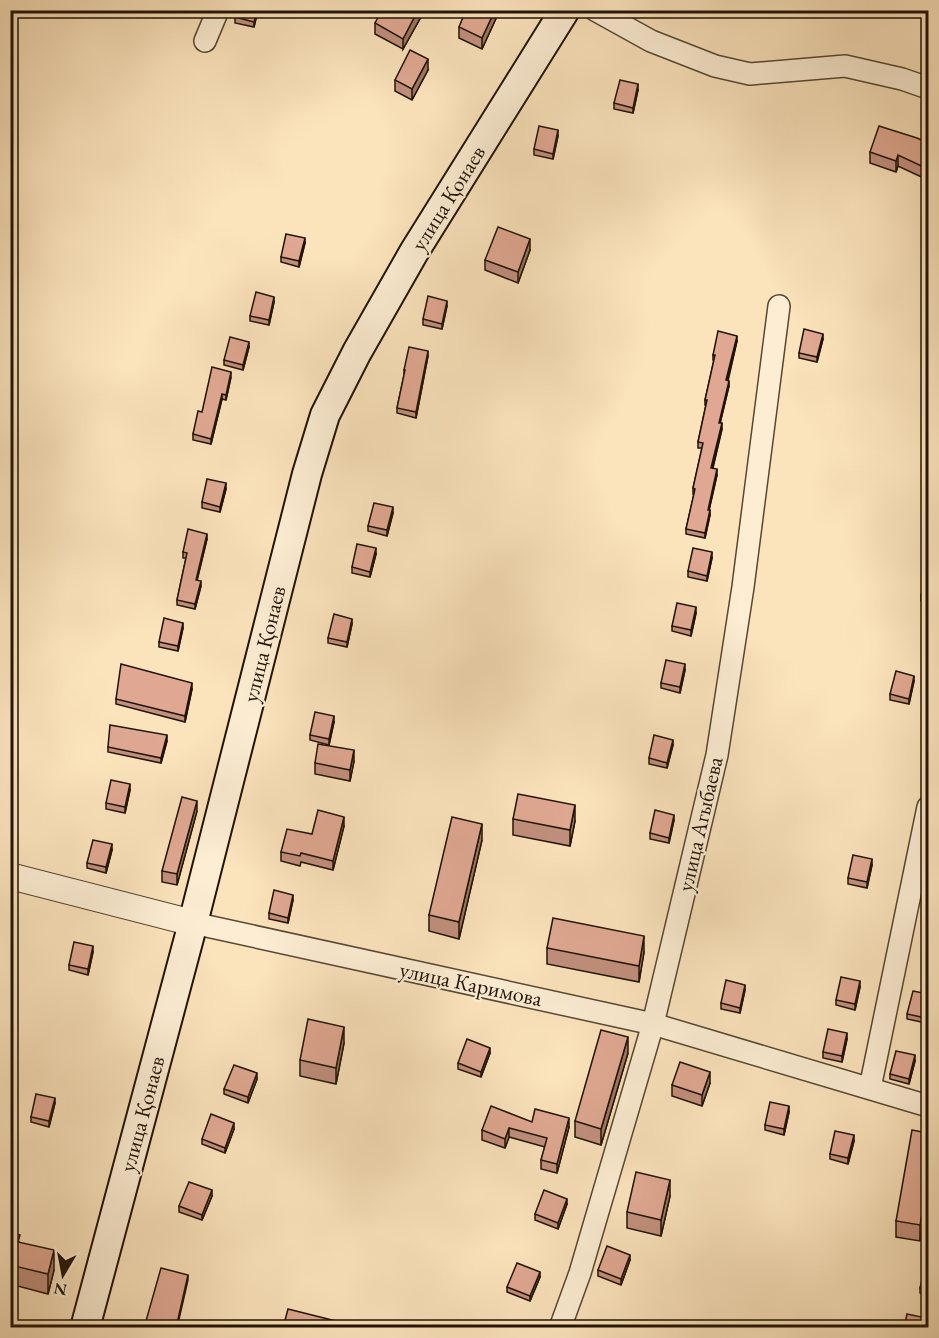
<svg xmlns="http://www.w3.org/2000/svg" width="939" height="1338" font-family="'EB Garamond',serif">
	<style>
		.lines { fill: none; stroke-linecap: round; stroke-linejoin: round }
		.minor-casing { stroke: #574733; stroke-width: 24 }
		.tertiary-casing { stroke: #574733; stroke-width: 28 }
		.secondary-casing { stroke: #201305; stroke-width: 32 }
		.minor { stroke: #fcedd3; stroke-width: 21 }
		.tertiary { stroke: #fcedd3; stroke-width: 26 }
		.secondary { stroke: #fcedd3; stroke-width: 28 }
		.wall { fill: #c1907e; stroke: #201305; stroke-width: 1.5 }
		.shaded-wall { fill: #9d7666; stroke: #201305; stroke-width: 1.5 }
		.building { fill: #e0a892; stroke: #201305; stroke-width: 1.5 }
		.labels { text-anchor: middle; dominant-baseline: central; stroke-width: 4.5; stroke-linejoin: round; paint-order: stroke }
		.street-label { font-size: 22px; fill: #201305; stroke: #fcedd3 }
	</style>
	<rect width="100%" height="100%" fill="#fbe3bc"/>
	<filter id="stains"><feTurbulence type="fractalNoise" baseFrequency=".00333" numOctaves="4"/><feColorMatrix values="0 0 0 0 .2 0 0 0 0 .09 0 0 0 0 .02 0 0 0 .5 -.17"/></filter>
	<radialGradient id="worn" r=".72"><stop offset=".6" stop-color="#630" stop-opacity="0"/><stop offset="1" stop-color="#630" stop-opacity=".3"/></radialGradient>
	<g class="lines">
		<!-- minor casing -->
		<g class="minor-casing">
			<g id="minor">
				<path d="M595,10L651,41L715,66L750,74L845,66L902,79L928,88"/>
				<path d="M205,41L218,10"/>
				<path d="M193,923L653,1024L928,1106"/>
				<path d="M870,1088L928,807"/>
				<path d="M560,1328L580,1273L653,1024L717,755L743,587L779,306"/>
			</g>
		</g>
		<!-- tertiary casing -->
		<g class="tertiary-casing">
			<path id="tertiary" d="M10,876L193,923"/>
		</g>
		<!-- secondary casing -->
		<g class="secondary-casing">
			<path id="secondary" d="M85,1328L193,923L307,474L325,415L357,352L414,252L565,10"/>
		</g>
		<!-- minor -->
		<use href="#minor" class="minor"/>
		<!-- tertiary -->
		<use href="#tertiary" class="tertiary"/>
		<!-- secondary -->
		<use href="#secondary" class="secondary"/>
	</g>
	<!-- wall -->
	<g class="wall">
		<path d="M181,10H192L191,14Z"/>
		<path d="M258,10L254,27L235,23V17Z"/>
		<path d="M422,10V15L403,49L375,34V23Z"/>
		<path d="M498,10V14L482,49L459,38V27Z"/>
		<path d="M428,70L412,100L395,91V80Z"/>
		<path d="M638,90L633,113L614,109V103Z"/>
		<path d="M558,136L553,159L534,155V149Z"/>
		<path d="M928,143V180L898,166L896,172L870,163V152Z"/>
		<path d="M305,243L299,267L281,262V257Z"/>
		<path d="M530,250L518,283L485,270V260Z"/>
		<path d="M274,302L269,325L250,321V316Z"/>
		<path d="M447,306L442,329L423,325V319Z"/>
		<path d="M823,339L817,362L799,358V353Z"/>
		<path d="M737,341L728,381L729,386L720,423L722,429L713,468L717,475L709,510L710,515L705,538L686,534V529L694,494H693V488L702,448H698V442L706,405H705V400L714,360H713V355Z"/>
		<path d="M249,347L243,370L224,365V360Z"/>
		<path d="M428,356L416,418L397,413V408L404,375V370Z"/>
		<path d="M231,377L226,400L222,399L211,444L193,440V434L202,412Z"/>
		<path d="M226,489L220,512L202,508V502Z"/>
		<path d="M393,513L387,536L368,531V526Z"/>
		<path d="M207,539L197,580L201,586L195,609L177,605V600L186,558H183V552Z"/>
		<path d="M376,554L370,577L352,573V567Z"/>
		<path d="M712,558L707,581L688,577V571Z"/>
		<path d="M928,564V603L921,601V596Z"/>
		<path d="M696,613L691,636L672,631V626Z"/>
		<path d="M352,624L347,647L328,643V638Z"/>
		<path d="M183,628L178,651L159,647V642Z"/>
		<path d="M685,670L680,693L661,688V683Z"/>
		<path d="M914,681L909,704L890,700V694Z"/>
		<path d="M192,689L185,722L116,704V699Z"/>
		<path d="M334,722L329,745L310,740V735Z"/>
		<path d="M167,741L161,763L108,752V747Z"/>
		<path d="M673,745L667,768L649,764V758Z"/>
		<path d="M354,761L350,781L315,774V763Z"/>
		<path d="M130,790L125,813L106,809V803Z"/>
		<path d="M197,811L177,885L162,882V871Z"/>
		<path d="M513,819L575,821L570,846L513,835Z"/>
		<path d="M674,820L669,843L650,839V833Z"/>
		<path d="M344,826L333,870L301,862L300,866L281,861V852L312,834Z"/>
		<path d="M482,840L459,939L429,931V915Z"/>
		<path d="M112,850L106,873L87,868V863Z"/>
		<path d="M872,865L867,888L848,884V878Z"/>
		<path d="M928,886V916L923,915V909Z"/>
		<path d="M293,900L288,923L269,919V913Z"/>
		<path d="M547,948L644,952L639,982L547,964Z"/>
		<path d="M93,952L88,975L69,970V965Z"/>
		<path d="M860,987L855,1010L836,1005V1000Z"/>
		<path d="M745,990L740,1013L721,1009V1003Z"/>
		<path d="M928,994L926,1023L907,1019V1014Z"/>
		<path d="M847,1039L842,1062L823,1058V1052Z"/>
		<path d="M344,1043L336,1084L300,1076V1060Z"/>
		<path d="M490,1053L481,1077L458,1069V1063Z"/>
		<path d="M628,1053L601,1145L575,1137V1121Z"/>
		<path d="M915,1061L909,1084L890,1079V1074Z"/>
		<path d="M257,1079L248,1103L224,1094V1089Z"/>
		<path d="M710,1083L702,1106L672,1096V1085Z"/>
		<path d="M55,1103L49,1127L31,1122V1117Z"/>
		<path d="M789,1112L784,1135L765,1130V1125Z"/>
		<path d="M532,1122L569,1127L557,1173L541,1169V1160L545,1147L509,1137L505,1148L482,1140V1130Z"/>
		<path d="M234,1129L225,1153L202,1144V1139Z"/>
		<path d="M928,1133L920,1241L896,1237V1221Z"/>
		<path d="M854,1141L848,1164L830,1159V1154Z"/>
		<path d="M212,1196L202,1220L179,1212V1206Z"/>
		<path d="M670,1196L661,1236L627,1228V1212Z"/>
		<path d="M567,1204L558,1229L535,1220V1214Z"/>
		<path d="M10,1232L20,1243L54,1270L48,1294L10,1284Z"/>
		<path d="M630,1260L621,1285L598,1276V1270Z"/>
		<path d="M928,1265V1295L920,1293V1288Z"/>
		<path d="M540,1277L530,1301L507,1292V1287Z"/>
	</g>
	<!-- shaded-wall -->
	<g class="shaded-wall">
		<path d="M257,10H258L254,27V22Z"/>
		<path d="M418,10H422V15L403,49V39Z"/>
		<path d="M495,10H498V14L482,49V38Z"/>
		<path d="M428,59V70L412,100V89Z"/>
		<path d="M638,84V90L633,113V108Z"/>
		<path d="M558,130V136L553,159V154Z"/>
		<path d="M898,155V166L896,172V161Z"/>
		<path d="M305,238V243L299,267V261Z"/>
		<path d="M530,239V250L518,283V272Z"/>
		<path d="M274,297V302L269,325V320Z"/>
		<path d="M447,301V306L442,329V324Z"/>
		<path d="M823,334V339L817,362V357Z"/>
		<path d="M737,336V341L726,386V380Z"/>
		<path d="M249,342V347L243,370V365Z"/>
		<path d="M428,351V356L416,418V412Z"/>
		<path d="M231,372V377L226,400V395Z"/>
		<path d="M729,381V386L719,428V423Z"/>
		<path d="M222,394V399L211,444V439Z"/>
		<path d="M722,423V429L711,474V468Z"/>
		<path d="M717,469V475L708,515V510Z"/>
		<path d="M226,483V489L220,512V507Z"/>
		<path d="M393,507V513L387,536V530Z"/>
		<path d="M710,510V515L705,538V533Z"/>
		<path d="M207,534V539L196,585V580Z"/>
		<path d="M376,548V554L370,577V572Z"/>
		<path d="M712,552V558L707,581V576Z"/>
		<path d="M201,581V586L195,609V604Z"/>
		<path d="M696,607V613L691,636V630Z"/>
		<path d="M352,619V624L347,647V642Z"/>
		<path d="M183,623V628L178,651V646Z"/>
		<path d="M685,664V670L680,693V687Z"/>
		<path d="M914,676V681L909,704V699Z"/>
		<path d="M192,683V689L185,722V716Z"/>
		<path d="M334,716V722L329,745V739Z"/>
		<path d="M167,735V741L161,763V758Z"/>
		<path d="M673,740V745L667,768V763Z"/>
		<path d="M354,750V761L350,781V770Z"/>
		<path d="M130,784V790L125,813V807Z"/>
		<path d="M197,801V811L177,885V874Z"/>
		<path d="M575,805V821L570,846V830Z"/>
		<path d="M674,815V820L669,843V838Z"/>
		<path d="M344,817V826L333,870V861Z"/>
		<path d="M482,824V840L459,939V922Z"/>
		<path d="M112,844V850L106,873V867Z"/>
		<path d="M872,859V865L867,888V882Z"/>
		<path d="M293,895V900L288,923V918Z"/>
		<path d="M644,936V952L639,982V966Z"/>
		<path d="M93,946V952L88,975V969Z"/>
		<path d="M860,981V987L855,1010V1004Z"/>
		<path d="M745,985V990L740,1013V1008Z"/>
		<path d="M344,1027V1043L336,1084V1068Z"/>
		<path d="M847,1033V1039L842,1062V1056Z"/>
		<path d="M628,1037V1053L601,1145V1129Z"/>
		<path d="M490,1048V1053L481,1077V1072Z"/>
		<path d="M915,1055V1061L909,1084V1079Z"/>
		<path d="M710,1072V1083L702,1106V1095Z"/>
		<path d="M257,1073V1079L248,1103V1097Z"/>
		<path d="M55,1098V1103L49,1127V1121Z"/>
		<path d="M789,1106V1112L784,1135V1129Z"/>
		<path d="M569,1118V1127L557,1173V1164Z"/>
		<path d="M234,1123V1129L225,1153V1148Z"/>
		<path d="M509,1128V1137L505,1148V1139Z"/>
		<path d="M854,1135V1141L848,1164V1158Z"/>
		<path d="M928,1177V1193L920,1241V1225Z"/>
		<path d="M670,1180V1196L661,1236V1220Z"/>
		<path d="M212,1190V1196L202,1220V1215Z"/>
		<path d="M567,1199V1204L558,1229V1223Z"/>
		<path d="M54,1250V1270L48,1294V1274Z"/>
		<path d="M630,1255V1260L621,1285V1279Z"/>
		<path d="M540,1272V1277L530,1301V1296Z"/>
		<path d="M188,1275V1280L177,1328H176Z"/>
	</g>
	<!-- building -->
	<g class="building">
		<path d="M237,10H257L254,22L235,17Z"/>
		<path d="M382,10H418L403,39L375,23Z"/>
		<path d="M466,10H495L482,38L459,27Z"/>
		<path d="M410,50L428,59L412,89L395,80Z"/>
		<path d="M620,80L638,84L633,108L614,103Z"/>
		<path d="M539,126L558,130L553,154L534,149Z"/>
		<path d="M879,126L917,138L928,143V169L898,155L896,161L870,152Z"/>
		<path d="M498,227L530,239L518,272L485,260Z"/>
		<path d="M286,234L305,238L299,261L281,257Z"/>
		<path d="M256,292L274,297L269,320L250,316Z"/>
		<path d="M428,296L447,301L442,324L423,319Z"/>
		<path d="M804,329L823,334L817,357L799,353Z"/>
		<path d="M718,331L737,336L726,380L729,381L719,423H722L711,468L717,469L708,510H710L705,533L686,529L695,489L693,488L703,443L698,442L707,400H705L715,355H713Z"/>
		<path d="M230,337L249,342L243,365L224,360Z"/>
		<path d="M409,347L428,351L416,412L397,408L405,370H404Z"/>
		<path d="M212,367L231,372L226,395L222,394L211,439L193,434L198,411L202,412Z"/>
		<path d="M207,479L226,483L220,507L202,502Z"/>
		<path d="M374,503L393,507L387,530L368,526Z"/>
		<path d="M188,529L207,534L196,580L201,581L195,604L177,600L187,553L183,552Z"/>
		<path d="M357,544L376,548L370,572L352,567Z"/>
		<path d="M693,548L712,552L707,576L688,571Z"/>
		<path d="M928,564V597L921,596Z"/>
		<path d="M677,603L696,607L691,630L672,626Z"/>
		<path d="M334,614L352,619L347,642L328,638Z"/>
		<path d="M164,618L183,623L178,646L159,642Z"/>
		<path d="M666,660L685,664L680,687L661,683Z"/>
		<path d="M121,664L192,683L185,716L116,699Z"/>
		<path d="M896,671L914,676L909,699L890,694Z"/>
		<path d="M315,712L334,716L329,739L310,735Z"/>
		<path d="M110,725L167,735L161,758L108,747Z"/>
		<path d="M654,735L673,740L667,763L649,758Z"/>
		<path d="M318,744L354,750L350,770L315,763Z"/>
		<path d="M111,780L130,784L125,807L106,803Z"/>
		<path d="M518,794L575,805L570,830L513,819Z"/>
		<path d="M182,797L197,801L177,874L162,871Z"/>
		<path d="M318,810L344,817L333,861L301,853L300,856L281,852L287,829L312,834Z"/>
		<path d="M655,810L674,815L669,838L650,833Z"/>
		<path d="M452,817L482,824L459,922L429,915Z"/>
		<path d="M93,840L112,844L106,867L87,863Z"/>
		<path d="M853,855L872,859L867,882L848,878Z"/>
		<path d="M928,886V911L923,909Z"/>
		<path d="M274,890L293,895L288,918L269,913Z"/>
		<path d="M553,918L644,936L639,966L547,948Z"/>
		<path d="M74,942L93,946L88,969L69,965Z"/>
		<path d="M841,977L860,981L855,1004L836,1000Z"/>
		<path d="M726,980L745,985L740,1008L721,1003Z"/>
		<path d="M913,991L928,994V1007L926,1018L907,1014Z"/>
		<path d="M308,1019L344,1027L336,1068L300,1060Z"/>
		<path d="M828,1029L847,1033L842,1056L823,1052Z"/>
		<path d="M601,1030L628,1037L601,1129L575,1121Z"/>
		<path d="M467,1039L490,1048L481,1072L458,1063Z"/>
		<path d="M896,1051L915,1055L909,1079L890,1074Z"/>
		<path d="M680,1062L710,1072L702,1095L672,1085Z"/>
		<path d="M234,1065L257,1073L248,1097L224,1089Z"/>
		<path d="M36,1094L55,1098L49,1121L31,1117Z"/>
		<path d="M770,1102L789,1106L784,1129L765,1125Z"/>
		<path d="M491,1106L532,1122L535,1109L569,1118L557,1164L541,1160L547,1138L509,1128L505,1139L482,1130Z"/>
		<path d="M211,1114L234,1123L225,1148L202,1139Z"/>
		<path d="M912,1130L928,1133V1177L920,1225L896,1221Z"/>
		<path d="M835,1131L854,1135L848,1158L830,1154Z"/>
		<path d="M636,1172L670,1180L661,1220L627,1212Z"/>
		<path d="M189,1182L212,1190L202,1215L179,1206Z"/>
		<path d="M544,1190L567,1199L558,1223L535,1214Z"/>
		<path d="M10,1232L20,1235L18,1242L54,1250L48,1274L10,1265Z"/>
		<path d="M607,1246L630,1255L621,1279L598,1270Z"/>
		<path d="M517,1263L540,1272L530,1296L507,1287Z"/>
		<path d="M926,1265H928V1290L920,1288Z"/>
		<path d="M161,1268L188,1275L176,1328H144Z"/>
		<path d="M288,1309L344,1323V1322L370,1328H283Z"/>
		<path d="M907,1314L926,1318L924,1328H904Z"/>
	</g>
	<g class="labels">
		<!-- street labels -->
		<g class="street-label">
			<text transform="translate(448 198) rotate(-58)">улица Қонаев</text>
			<text transform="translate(264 644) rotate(-76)">улица Қонаев</text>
			<text transform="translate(700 824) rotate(-77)">улица Агыбаева</text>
			<text transform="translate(471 984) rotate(12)">улица Каримова</text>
			<text transform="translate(142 1114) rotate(-75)">улица Қонаев</text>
		</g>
	</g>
	<!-- margin -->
	<rect width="939" height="1338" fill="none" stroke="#fbe3bc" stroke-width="36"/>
	<rect x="12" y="12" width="915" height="1314" fill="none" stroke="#201305" stroke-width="3"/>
	<rect x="18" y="18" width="903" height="1302" fill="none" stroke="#201305" stroke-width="1.5"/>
	<!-- north arrow -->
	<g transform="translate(63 1275) rotate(190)" stroke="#fcedd3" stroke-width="4.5" paint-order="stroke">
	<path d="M0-4.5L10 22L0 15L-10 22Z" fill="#201305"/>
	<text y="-9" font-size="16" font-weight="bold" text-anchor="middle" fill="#201305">N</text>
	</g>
	<rect width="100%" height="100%" filter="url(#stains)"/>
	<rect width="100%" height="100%" fill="url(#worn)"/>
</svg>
